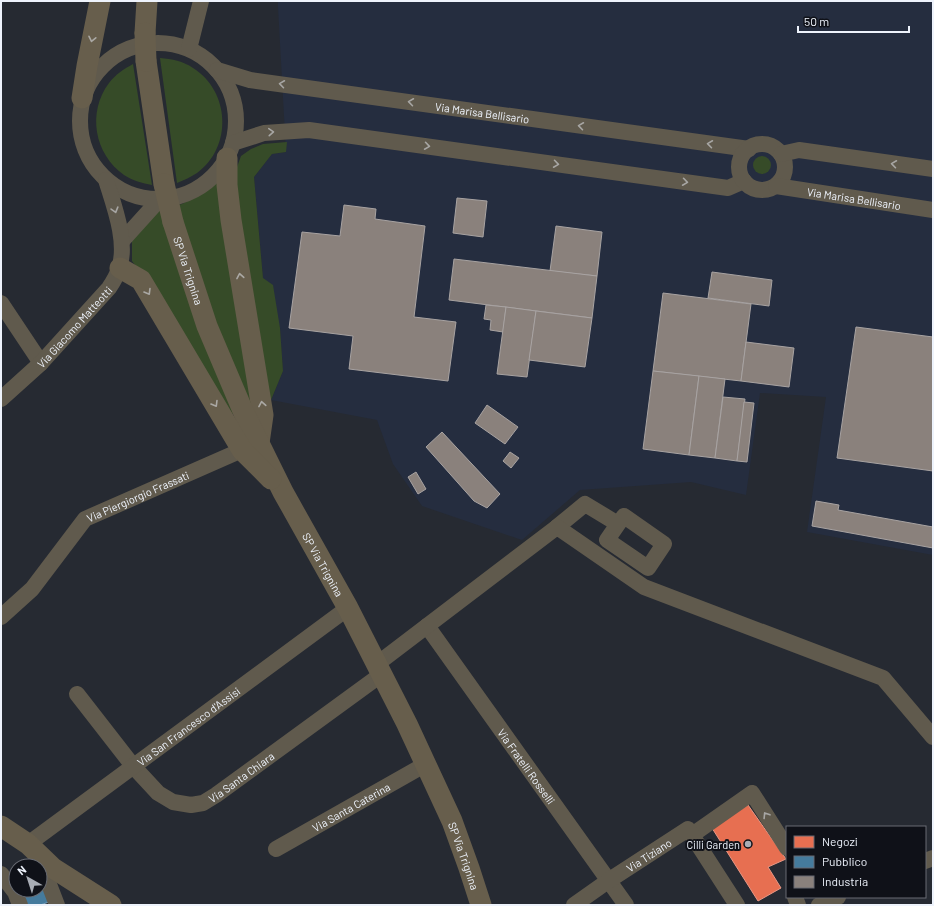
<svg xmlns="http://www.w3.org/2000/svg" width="934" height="906" font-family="Barlow,sans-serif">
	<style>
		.built { fill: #252d3f }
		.green { fill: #364b28 }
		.shops { fill: #e76f51; stroke: #e99784 }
		.public { fill: #457b9d; stroke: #789fba }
		.industry { fill: #8a817c; stroke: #a8a3a2 }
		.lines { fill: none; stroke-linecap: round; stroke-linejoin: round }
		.minor { stroke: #605a4d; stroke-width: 16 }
		.major { stroke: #675e4c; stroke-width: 21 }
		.major-bridge { stroke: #675e4c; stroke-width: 21 }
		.oneway { stroke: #aaa8a4 }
		.oneway2 { stroke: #a7a6a4 }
		.poi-dot { fill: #a8adb5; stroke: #0f1118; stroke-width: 1.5 }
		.labels { text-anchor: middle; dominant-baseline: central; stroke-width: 4; stroke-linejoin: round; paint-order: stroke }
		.street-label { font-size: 11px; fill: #eef3fc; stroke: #0f1118 }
		.poi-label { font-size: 11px; fill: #eef3fc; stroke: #0f1118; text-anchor: end }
	</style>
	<rect width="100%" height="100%" fill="#262a32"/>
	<!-- built -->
	<path class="built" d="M278,1H933V555L807,532L826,397L760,393L746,495L691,482L580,490L522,540L422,506L393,464L377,420L271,400L283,371L280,328L263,278L254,177L272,154L286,152L278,7Z"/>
	<!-- green -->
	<g class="green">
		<path d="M160,58C172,59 183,61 193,68C230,91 233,147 197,173C191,177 184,180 177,183Z"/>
		<path d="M133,64L152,185C142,183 133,181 124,175C94,154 87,112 109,83C116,74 124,69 133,64Z"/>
		<path d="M287,142L286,152L272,154L254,177L263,278L273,285L280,328L283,371L271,400L226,416L141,273L132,261V238L156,211L182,204L202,193L237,167L241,156L251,149L263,144Z"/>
		<circle cx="762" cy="165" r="9"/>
	</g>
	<!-- shops -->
	<path class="shops" d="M748,805L786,859L768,867L781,888L758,901L712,828Z"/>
	<!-- public -->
	<path class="public" d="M45,883L52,901L40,905H24L19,893L27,890H40V885Z"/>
	<!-- industry -->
	<g class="industry">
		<path d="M457,198L487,201L483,237L453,233Z"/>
		<path d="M344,205L376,209L375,219L425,226L414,317L456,322L448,381L349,369L353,336L289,328L302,232L340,236Z"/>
		<path d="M556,226L602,232L597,276L550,271Z"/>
		<path d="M454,259L597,276L592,318L449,300Z"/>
		<path d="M712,272L772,280L769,306L708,298Z"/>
		<path d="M663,293L751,304L741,381L653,371Z"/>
		<path d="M486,305L506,307L503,332L490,330L491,320L484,319Z"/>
		<path d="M506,307L536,311L527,377L497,374Z"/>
		<path d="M536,311L592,318L585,367L529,360Z"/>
		<path d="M856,327L933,337V471L837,458Z"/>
		<path d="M746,342L794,348L789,387L741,381Z"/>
		<path d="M653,371L699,376L689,455L643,449Z"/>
		<path d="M699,376L725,379L715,458L689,455Z"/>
		<path d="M723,397L745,399L737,461L715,458Z"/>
		<path d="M744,402L754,403L747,462L737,461Z"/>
		<path d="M487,405L518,427L505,444L475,423Z"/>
		<path d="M442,432L500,494L487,508L474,501L426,447Z"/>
		<path d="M510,452L519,458L511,468L503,461Z"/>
		<path d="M416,472L426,489L418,494L408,477Z"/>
		<path d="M816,501L839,505L838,510L933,527V548L812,526Z"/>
	</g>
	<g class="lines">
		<!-- minor -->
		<g class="minor">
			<circle cx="158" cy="121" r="78"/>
			<path d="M189,49L201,1"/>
			<path id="s1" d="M217,70L250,80L749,149"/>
			<path d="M233,143L264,133L309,130L728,188L744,181"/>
			<circle cx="762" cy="167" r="23"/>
			<path d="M781,154L799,150L933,169"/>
			<path id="s2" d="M776,186L933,210"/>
			<path d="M122,241L159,200"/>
			<path d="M1,303L41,363"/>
			<path id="s3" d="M1,399L41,363L109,288C113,282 117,275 119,269C128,242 114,206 106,180"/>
			<path d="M557,527L585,504L618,524L607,540L648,568L664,544L624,516L618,524"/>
			<path id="s4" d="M1,617L32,589L85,519L242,450"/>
			<path id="s5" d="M427,626L626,905"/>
			<path d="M377,664L557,527L644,587L883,678L933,737"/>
			<path id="s6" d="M77,694L133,766L158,793L173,802L191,805L203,803L216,795L382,674"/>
			<path d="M692,835L752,793L787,848"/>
			<path id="s7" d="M28,844L348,608"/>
			<path id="s8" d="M276,849L426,764"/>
			<path d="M925,861L933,858"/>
			<path d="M1,874L15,892L20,905"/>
			<path d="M47,879L57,905"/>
			<path d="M795,897L798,905"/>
			<path id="s9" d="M574,905L608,881L688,829L737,905"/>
			<path d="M819,905L838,897"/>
		</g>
		<!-- major -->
		<g class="major">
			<path d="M145,33L147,1"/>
			<path d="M146,61L164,184"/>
			<path d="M82,98L87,66L100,1"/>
			<path d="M227,158V185L231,220L263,415L259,443"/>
			<path id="s10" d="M173,222L207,326L243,411L283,492L348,608L407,724L452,821L469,868L481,905"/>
			<path d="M120,268L141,280L242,450L271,479"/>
			<path d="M1,826L28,844L53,868L111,905"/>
		</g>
		<!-- major-bridge -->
		<g class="major-bridge">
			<path d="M145,33L146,61"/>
			<path d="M164,184L173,222"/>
		</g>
	</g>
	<!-- one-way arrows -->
	<defs><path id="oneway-chevron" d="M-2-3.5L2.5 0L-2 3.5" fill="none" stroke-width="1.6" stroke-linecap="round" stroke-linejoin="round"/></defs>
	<g class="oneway">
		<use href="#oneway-chevron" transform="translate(92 39) rotate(102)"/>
		<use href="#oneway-chevron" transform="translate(240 276) rotate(-100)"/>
		<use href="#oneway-chevron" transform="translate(148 292) rotate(59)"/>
		<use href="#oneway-chevron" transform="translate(215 404) rotate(59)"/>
		<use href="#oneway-chevron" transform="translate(262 404) rotate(-100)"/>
	</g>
	<g class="oneway2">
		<use href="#oneway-chevron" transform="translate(282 84) rotate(-172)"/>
		<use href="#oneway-chevron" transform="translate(411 102) rotate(-172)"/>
		<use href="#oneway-chevron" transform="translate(581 126) rotate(-172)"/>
		<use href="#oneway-chevron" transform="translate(271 132) rotate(-4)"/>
		<use href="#oneway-chevron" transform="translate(710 144) rotate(-172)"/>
		<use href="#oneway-chevron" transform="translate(427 146) rotate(8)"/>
		<use href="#oneway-chevron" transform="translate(556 164) rotate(8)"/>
		<use href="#oneway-chevron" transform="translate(894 164) rotate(-172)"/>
		<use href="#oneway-chevron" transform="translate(685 182) rotate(8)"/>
		<use href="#oneway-chevron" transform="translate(115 210) rotate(74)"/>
		<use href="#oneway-chevron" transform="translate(766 815) rotate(-122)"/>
	</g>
	<!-- markers -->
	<circle class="poi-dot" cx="748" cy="844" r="4"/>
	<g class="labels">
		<!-- street labels -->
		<g class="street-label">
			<text stroke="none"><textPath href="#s1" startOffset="269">Via Marisa Bellisario</textPath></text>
			<text stroke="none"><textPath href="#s2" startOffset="79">Via Marisa Bellisario</textPath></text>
			<text stroke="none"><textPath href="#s10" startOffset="51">SP Via Trignina</textPath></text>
			<text stroke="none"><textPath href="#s3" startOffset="103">Via Giacomo Matteotti</textPath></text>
			<text stroke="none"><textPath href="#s4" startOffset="187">Via Piergiorgio Frassati</textPath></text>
			<text stroke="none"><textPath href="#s10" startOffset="375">SP Via Trignina</textPath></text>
			<text stroke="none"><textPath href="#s7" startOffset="199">Via San Francesco d'Assisi</textPath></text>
			<text stroke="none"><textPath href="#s5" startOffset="172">Via Fratelli Rosselli</textPath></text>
			<text stroke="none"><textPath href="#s6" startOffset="222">Via Santa Chiara</textPath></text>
			<text stroke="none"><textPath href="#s8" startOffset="86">Via Santa Caterina</textPath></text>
			<text stroke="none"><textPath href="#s9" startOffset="90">Via Tiziano</textPath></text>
			<text stroke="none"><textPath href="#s10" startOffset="699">SP Via Trignina</textPath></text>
		</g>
		<!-- poi labels -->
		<g class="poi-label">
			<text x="740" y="844">Cilli Garden</text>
		</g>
	</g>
	<!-- border -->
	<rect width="934" height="906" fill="none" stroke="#eef3fc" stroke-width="4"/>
	<!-- legend -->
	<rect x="786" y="826" width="140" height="72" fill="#0f1118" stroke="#686b73"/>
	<rect x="794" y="836" width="20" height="12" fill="#e76f51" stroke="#686b73"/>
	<text x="822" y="846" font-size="12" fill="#eef3fc">Negozi</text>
	<rect x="794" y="856" width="20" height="12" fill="#457b9d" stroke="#686b73"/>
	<text x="822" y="866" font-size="12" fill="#eef3fc">Pubblico</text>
	<rect x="794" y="876" width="20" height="12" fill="#8a817c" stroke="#686b73"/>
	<text x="822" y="886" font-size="12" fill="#eef3fc">Industria</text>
	<!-- north arrow -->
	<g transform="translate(28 878) rotate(321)"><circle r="19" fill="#0f1118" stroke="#686b73"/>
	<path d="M0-3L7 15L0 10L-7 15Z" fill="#a8adb5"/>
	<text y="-6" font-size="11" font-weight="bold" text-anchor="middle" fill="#eef3fc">N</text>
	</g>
	<!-- scale -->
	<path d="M798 26v6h111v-6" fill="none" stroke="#eef3fc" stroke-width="2"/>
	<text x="804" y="26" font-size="12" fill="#eef3fc" stroke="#0f1118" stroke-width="3" paint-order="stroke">50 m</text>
</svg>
